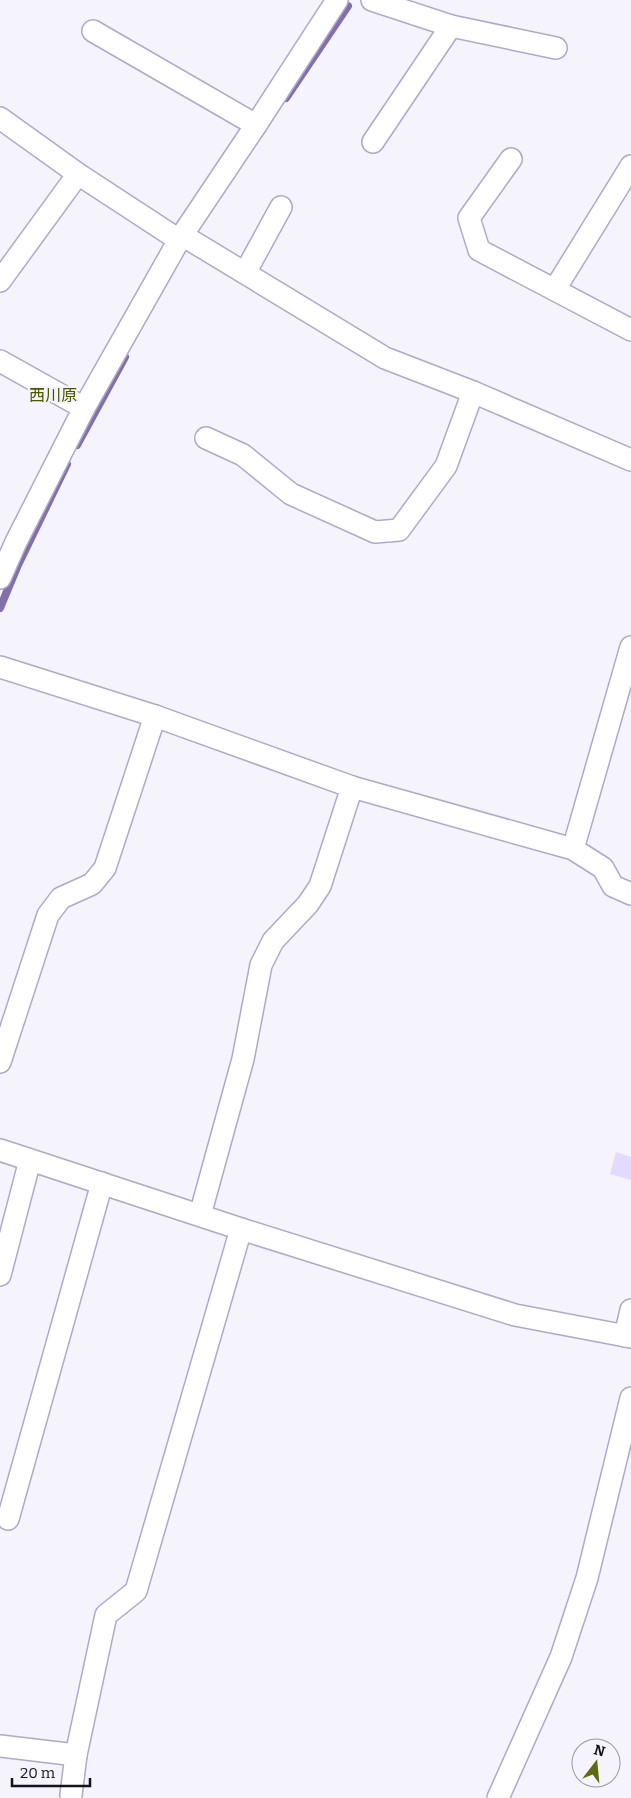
<svg xmlns="http://www.w3.org/2000/svg" width="631" height="1798" font-family="Bitter,'Noto Sans JP',serif">
	<style>
		.lines { fill: none; stroke-linecap: round; stroke-linejoin: round }
		.stream { stroke: #8170aa; stroke-width: 8 }
		.building { fill: #e3dafe }
		.street-casing { stroke: #b0a8ca; stroke-width: 24 }
		.street { stroke: #fff; stroke-width: 21 }
		.labels { text-anchor: middle; dominant-baseline: central; stroke-width: 4.5; stroke-linejoin: round; paint-order: stroke }
		.quarter-label { font-size: 16px; fill: #4d5600; stroke: #f5f3fb }
	</style>
	<rect width="100%" height="100%" fill="#f5f3fb"/>
	<g class="lines">
		<!-- stream -->
		<g class="stream">
			<path d="M286,98L348,6"/>
			<path d="M77,445L125,357"/>
			<path d="M0,608L18,565L67,464"/>
		</g>
	</g>
	<!-- building -->
	<path class="building" d="M616,1152L631,1157V1180L610,1174Z"/>
	<g class="lines">
		<!-- street casing -->
		<g class="street-casing">
			<g id="street">
				<path d="M372,0L451,26L556,48"/>
				<path d="M93,31L256,125"/>
				<path d="M0,118L78,174L179,240"/>
				<path d="M373,142L451,26"/>
				<path d="M511,159L469,218L479,250L631,330"/>
				<path d="M182,235L385,358L473,392L631,460"/>
				<path d="M245,273L281,207"/>
				<path d="M0,281L78,174"/>
				<path d="M555,289L631,166"/>
				<path d="M0,361L84,408"/>
				<path d="M206,438L243,455L291,494L375,532L399,530L446,466L473,392"/>
				<path d="M0,578L16,542L84,408L179,240L256,125L337,0"/>
				<path d="M0,667L155,716L352,787L573,849L603,868L613,886L631,894"/>
				<path d="M573,849L631,647"/>
				<path d="M0,1062L48,915L61,898L92,884L105,868L155,716"/>
				<path d="M0,1150L241,1229L515,1315L631,1337"/>
				<path d="M200,1215L243,1059L261,965L273,941L308,904L320,886L352,787"/>
				<path d="M0,1275L30,1160"/>
				<path d="M625,1336L631,1310"/>
				<path d="M8,1519L102,1183"/>
				<path d="M0,1746L76,1755"/>
				<path d="M71,1795L76,1755L106,1615L136,1591L241,1229"/>
				<path d="M498,1798L561,1657L587,1578L631,1398"/>
			</g>
		</g>
		<!-- street -->
		<use href="#street" class="street"/>
	</g>
	<g class="labels">
		<!-- quarter labels -->
		<g class="quarter-label">
			<text x="53" y="395">西川原</text>
		</g>
	</g>
	<!-- north arrow -->
	<g transform="translate(596 1763) rotate(16)"><circle r="24" fill="#f5f3fb" stroke="#9b99a3"/>
	<path d="M0-4L9 19L0 12L-9 19Z" fill="#606a11"/>
	<text y="-8" font-size="14" font-weight="bold" text-anchor="middle" fill="#15121e">N</text>
	</g>
	<!-- scale -->
	<path d="M12 1778v8h78v-8" fill="none" stroke="#15121e" stroke-width="2.5"/>
	<text x="20" y="1778" font-size="15" fill="#15121e" stroke="#f5f3fb" stroke-width="4" paint-order="stroke">20 m</text>
</svg>
